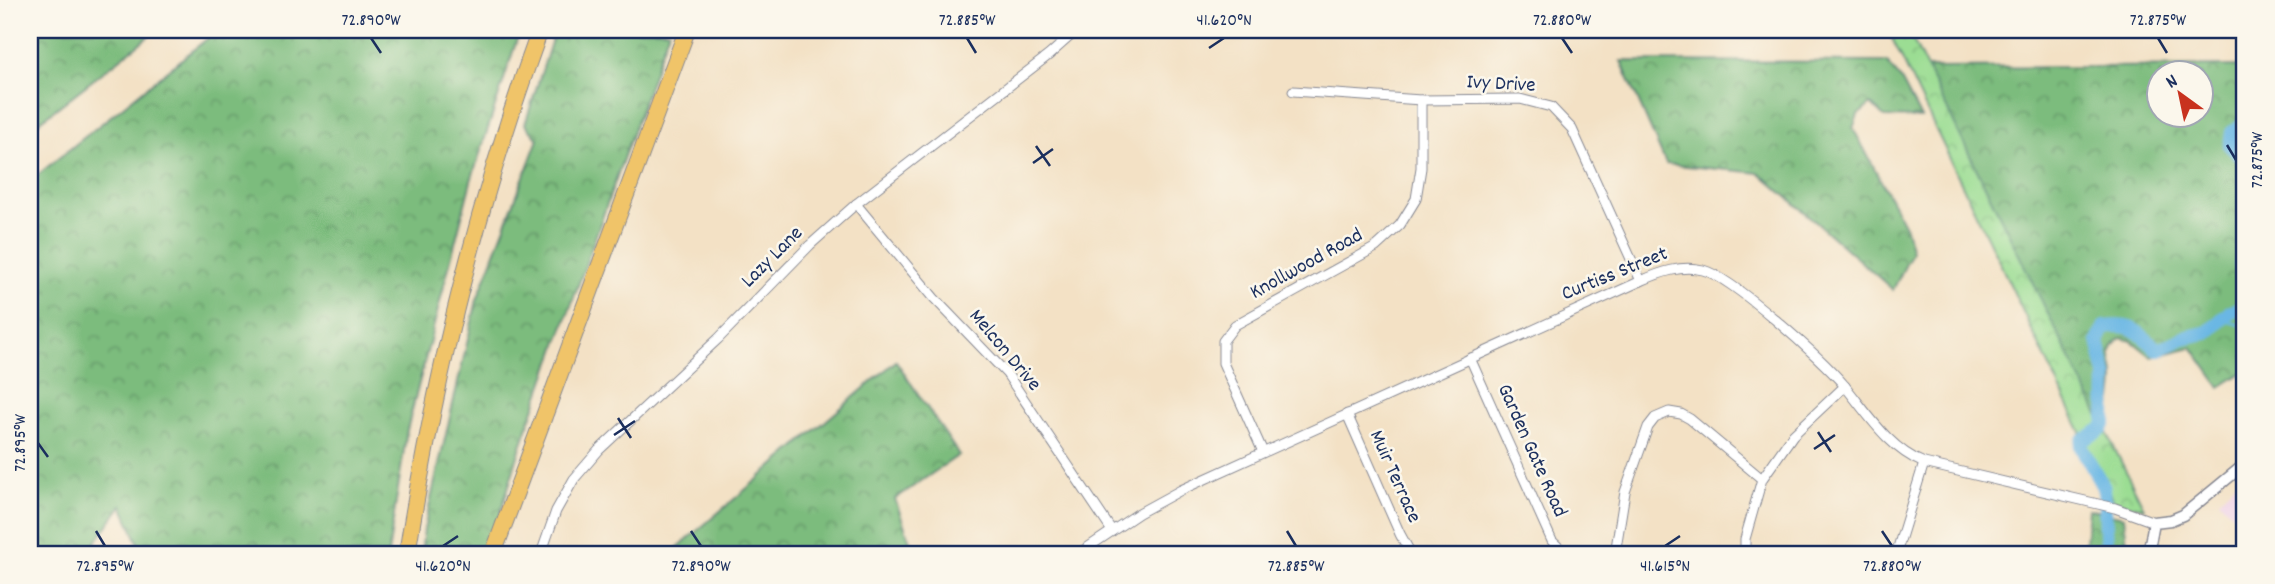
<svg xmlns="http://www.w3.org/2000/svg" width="2275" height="584" font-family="Dekko,sans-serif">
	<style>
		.built { fill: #eed0e7 }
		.forest { fill: url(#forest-crowns); stroke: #4c766e; stroke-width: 2; fill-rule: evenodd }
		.park { fill: url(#park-crowns); stroke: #5b8678; stroke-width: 2 }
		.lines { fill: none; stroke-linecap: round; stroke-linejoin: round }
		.stream { stroke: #6ab7e4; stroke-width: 2.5 }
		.river { stroke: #6ab7e4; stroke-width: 14 }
		.minor-casing { stroke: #878892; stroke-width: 11 }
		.tertiary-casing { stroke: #878892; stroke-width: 13 }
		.motorway-casing { stroke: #878892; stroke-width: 18 }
		.minor { stroke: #fff; stroke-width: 9 }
		.tertiary { stroke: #fff; stroke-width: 10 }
		.motorway { stroke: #f0c469; stroke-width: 16 }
		.ticks { fill: none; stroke: #1b2f5e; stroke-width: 2.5 }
		.labels { text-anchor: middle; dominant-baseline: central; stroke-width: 5; stroke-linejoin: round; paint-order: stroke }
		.street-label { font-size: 21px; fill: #1b2f5e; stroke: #fbf7ec }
		.neatline { fill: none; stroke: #1b2f5e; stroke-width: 2.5 }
		.ticks-label { font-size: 18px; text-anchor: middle; fill: #1b2f5e }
	</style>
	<defs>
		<pattern id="forest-crowns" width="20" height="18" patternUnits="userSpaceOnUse" patternTransform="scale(1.75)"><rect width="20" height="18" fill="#7cbc7d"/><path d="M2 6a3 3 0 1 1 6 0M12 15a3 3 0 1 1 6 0" fill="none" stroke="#65996a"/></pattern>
		<pattern id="park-crowns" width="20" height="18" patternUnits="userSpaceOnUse" patternTransform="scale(1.75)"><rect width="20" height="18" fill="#9bdd93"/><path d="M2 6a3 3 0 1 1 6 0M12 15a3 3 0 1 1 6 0" fill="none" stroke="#85be81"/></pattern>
	</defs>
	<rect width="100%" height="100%" fill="#fbf7ec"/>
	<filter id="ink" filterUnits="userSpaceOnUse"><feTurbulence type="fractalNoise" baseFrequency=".0143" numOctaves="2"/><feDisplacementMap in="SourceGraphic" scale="14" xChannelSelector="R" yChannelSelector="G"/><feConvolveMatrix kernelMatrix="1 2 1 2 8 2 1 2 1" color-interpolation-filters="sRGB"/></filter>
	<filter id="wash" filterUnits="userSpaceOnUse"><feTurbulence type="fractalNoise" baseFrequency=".00686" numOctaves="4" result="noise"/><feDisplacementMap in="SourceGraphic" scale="28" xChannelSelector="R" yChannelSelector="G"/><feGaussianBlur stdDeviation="1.57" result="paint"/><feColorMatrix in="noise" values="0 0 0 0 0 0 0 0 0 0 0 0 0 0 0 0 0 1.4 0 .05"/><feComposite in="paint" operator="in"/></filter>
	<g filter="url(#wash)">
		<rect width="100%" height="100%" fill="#f3e1c5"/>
		<!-- built -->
		<path class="built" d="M2245,473V527L2219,500Z"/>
		<!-- forest -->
		<g class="forest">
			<path d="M30,30H157L30,129Z"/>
			<path d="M218,30H520L471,181L407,430L388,554H143L122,505L87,554H30V181Z"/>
			<path d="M555,30H669L521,446L488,554H421L424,529L477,300L538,139L525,124Z"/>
			<path d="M1621,61L1887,62L1900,78L1921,118L1884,117L1871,104L1858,115L1853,128L1906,228L1912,252L1893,290L1760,173L1666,164Z"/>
			<path d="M2240,66L2245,78V371L2220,387L2192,347L2152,357L2132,341L2120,338C2103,355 2115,359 2114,379C2114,388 2112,398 2111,407L2096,417L1925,68ZM2160,74H2202V116H2160Z"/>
			<path d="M896,361L959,455L895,499L913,550L906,554H670Z"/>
			<path d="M2088,509L2124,517L2128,554H2084Z"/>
		</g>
		<!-- park -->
		<path class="park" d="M1888,30H1908L2144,508L2114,501Z"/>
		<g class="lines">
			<!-- stream -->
			<path class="stream" d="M2221,320L2245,326"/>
			<!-- river -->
			<g class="river">
				<path d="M2245,123L2232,132L2230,146L2245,160"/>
				<path d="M2245,255L2241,264L2245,270"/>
				<path d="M2103,554L2107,547L2104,488L2081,447L2083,440L2102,429L2105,422L2106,375L2098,341L2105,327C2134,323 2138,332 2158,350L2184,338L2208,332L2231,311L2245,306"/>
			</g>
		</g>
	</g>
	<g filter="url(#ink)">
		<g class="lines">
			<!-- minor casing -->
			<g class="minor-casing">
				<g id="minor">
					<path d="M1293,91L1421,100L1520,99L1551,107L1572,129L1641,281"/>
					<path d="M856,204L934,298L1007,374L1112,531"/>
					<path d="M1470,358L1552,541L1566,554"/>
					<path d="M1347,414L1400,534L1411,554"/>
					<path d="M1263,452L1223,363V341L1235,325L1376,247L1400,225L1416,199L1421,168V100"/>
					<path d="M541,554L556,511L574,479L599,450L718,339L810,245L856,204L1049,55L1077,30"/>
					<path d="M1078,554L1139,513L1181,490L1641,281C1661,272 1681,265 1703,270C1732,277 1823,360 1844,385C1868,414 1888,448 1924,463L2115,508L2154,522"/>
					<path d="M1615,554L1625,492L1648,427L1655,418L1669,412L1681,414L1690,419L1762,479"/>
					<path d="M1745,554V539L1762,479L1793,435L1845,386"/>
					<path d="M1896,554L1924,463"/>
				</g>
			</g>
			<!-- tertiary casing -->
			<g class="tertiary-casing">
				<path id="tertiary" d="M2148,554L2154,522L2171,520L2183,515L2245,464"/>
			</g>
			<!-- motorway casing -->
			<g class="motorway-casing">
				<g id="motorway">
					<path d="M407,554C435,375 478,200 540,30"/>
					<path d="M493,554L687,30"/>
				</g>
			</g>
			<!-- minor -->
			<use href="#minor" class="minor"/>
			<!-- tertiary -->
			<use href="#tertiary" class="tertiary"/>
			<!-- motorway -->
			<use href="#motorway" class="motorway"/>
		</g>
	</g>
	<!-- ticks -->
	<path class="ticks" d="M371,38L381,53M967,38L976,53M1562,38L1572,53M2158,38L2167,53M1209,48L1224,38M2227,145L2236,160M1036,146L1050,166M1033,163L1053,149M618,418L631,438M1818,432L1831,452M614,435L635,421M38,443L48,457M1814,449L1835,435M96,531L105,546M691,531L701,546M1287,531L1296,546M1882,531L1892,546M443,546L458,536M1665,546L1680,536"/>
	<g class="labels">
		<!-- street labels -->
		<g class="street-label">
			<text transform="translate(1501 85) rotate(3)">Ivy Drive</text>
			<text transform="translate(773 258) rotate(-45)">Lazy Lane</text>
			<text transform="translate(1307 265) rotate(-29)">Knollwood Road</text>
			<text transform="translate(1615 275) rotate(-22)">Curtiss Street</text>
			<text transform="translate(1004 351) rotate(50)">Melcon Drive</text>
			<text transform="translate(1531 451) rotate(66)">Garden Gate Road</text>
			<text transform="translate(1394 477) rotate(66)">Muir Terrace</text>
		</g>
	</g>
	<!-- margin -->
	<rect width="2275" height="584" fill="none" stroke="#fbf7ec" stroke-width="77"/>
	<!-- north arrow -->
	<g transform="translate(2180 94) rotate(327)"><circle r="33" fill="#fbf7ec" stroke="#a1a7b3" stroke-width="2"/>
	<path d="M0-5L12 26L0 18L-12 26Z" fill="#c8321e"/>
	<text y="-10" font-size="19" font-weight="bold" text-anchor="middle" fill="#1b2f5e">N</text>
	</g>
	<rect x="38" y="38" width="2198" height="508" class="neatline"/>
	<g class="ticks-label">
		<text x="371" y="25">72.890°W</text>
		<text x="967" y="25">72.885°W</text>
		<text x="1224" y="25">41.620°N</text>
		<text x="1562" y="25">72.880°W</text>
		<text x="2158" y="25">72.875°W</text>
		<text transform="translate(2256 160) rotate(-90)" y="6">72.875°W</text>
		<text transform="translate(19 443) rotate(-90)" y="6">72.895°W</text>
		<text x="105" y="571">72.895°W</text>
		<text x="443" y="571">41.620°N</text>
		<text x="701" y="571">72.890°W</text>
		<text x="1296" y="571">72.885°W</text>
		<text x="1665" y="571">41.615°N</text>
		<text x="1892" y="571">72.880°W</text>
	</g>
</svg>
